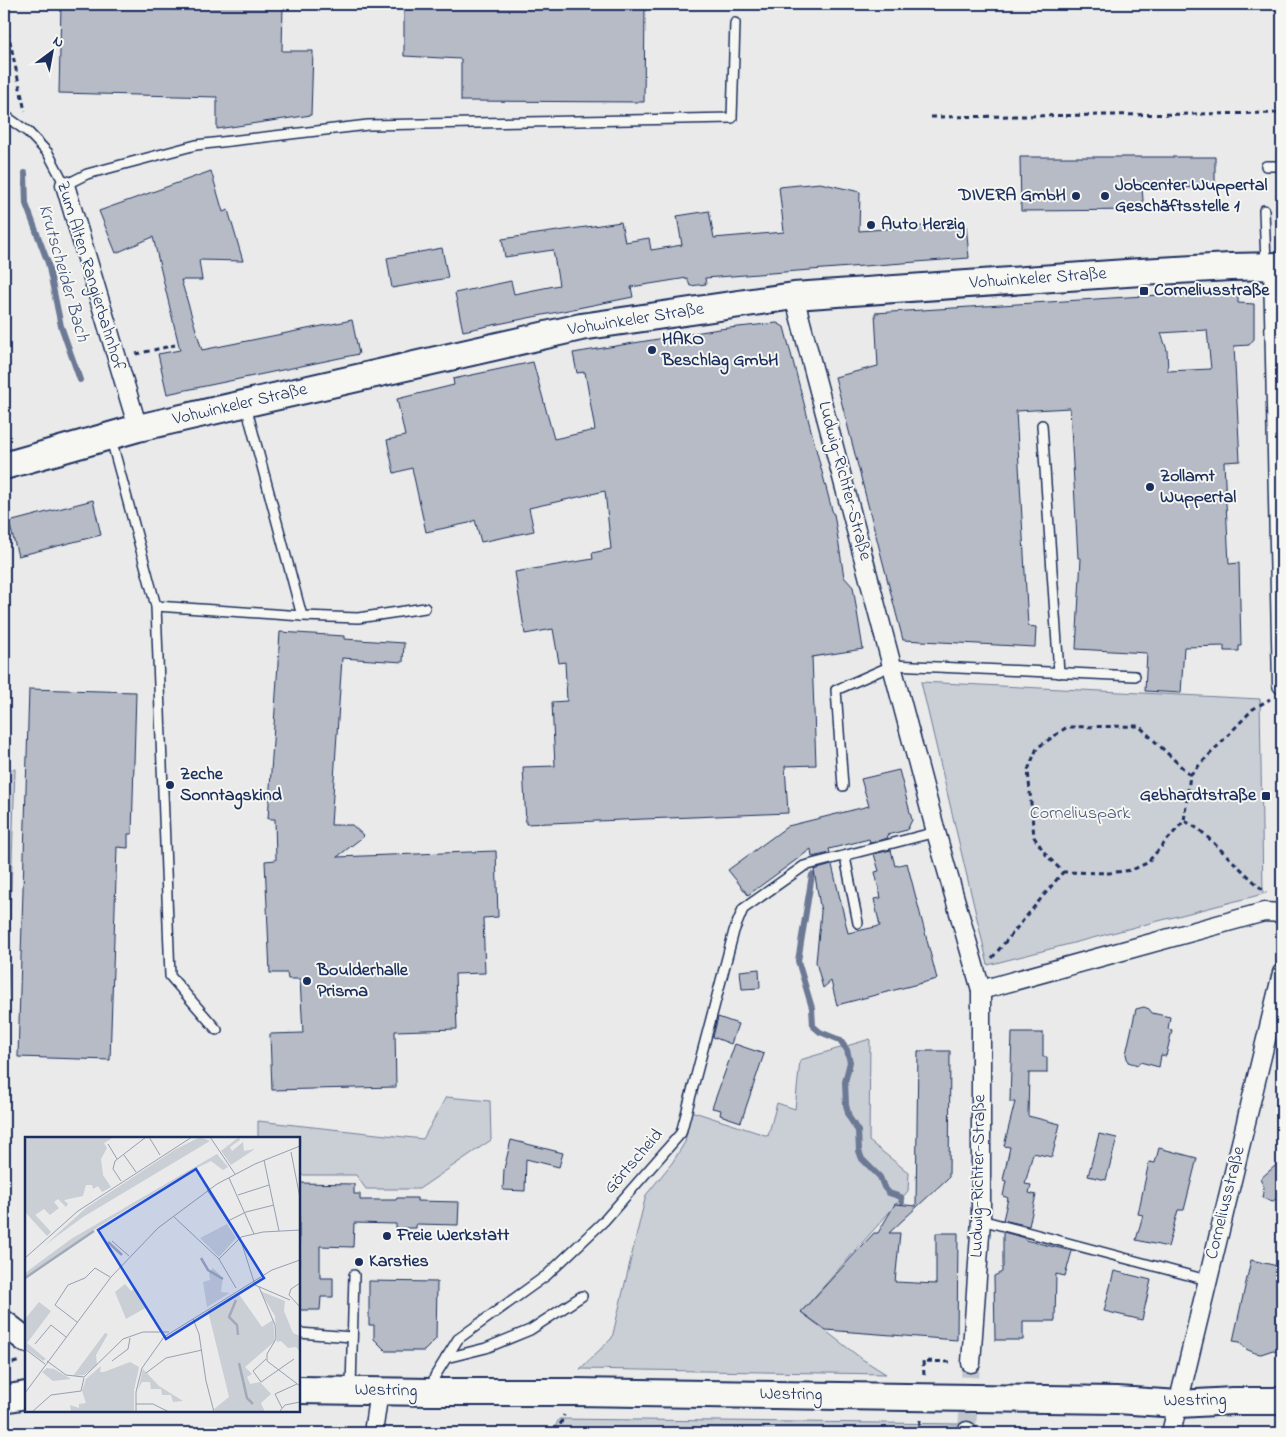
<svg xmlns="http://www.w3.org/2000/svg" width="1286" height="1437" font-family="'Indie Flower',sans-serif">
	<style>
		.green { fill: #caced5; stroke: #727e9a }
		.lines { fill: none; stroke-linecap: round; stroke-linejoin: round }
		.stream { stroke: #6c7995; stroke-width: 6 }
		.building { fill: #b6bbc6; stroke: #1b2f5e; fill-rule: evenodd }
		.minor-tunnel { stroke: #c0c5cd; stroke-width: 18; stroke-dasharray: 18 9; stroke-linecap: butt }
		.service-casing { stroke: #1b2f5e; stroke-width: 12 }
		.minor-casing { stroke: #1b2f5e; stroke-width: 21 }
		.secondary-casing { stroke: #1b2f5e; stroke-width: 28 }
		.primary-casing { stroke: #1b2f5e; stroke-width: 30 }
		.path { stroke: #1b2f5e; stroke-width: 3; stroke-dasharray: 5 4; stroke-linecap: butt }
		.service { stroke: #f6f6f2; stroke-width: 9 }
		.minor { stroke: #f6f6f2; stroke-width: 18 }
		.secondary { stroke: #f6f6f2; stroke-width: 24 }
		.primary { stroke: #f6f6f2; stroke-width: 26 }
		.poi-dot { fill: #1b2f5e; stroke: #f6f6f2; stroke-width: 2 }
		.labels { text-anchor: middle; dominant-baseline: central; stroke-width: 4; stroke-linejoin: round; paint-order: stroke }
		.poi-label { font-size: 18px; font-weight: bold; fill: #1b2f5e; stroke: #f6f6f2; text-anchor: start }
		.street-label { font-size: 18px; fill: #1b2f5e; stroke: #f6f6f2 }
		.park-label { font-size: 18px; fill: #47577c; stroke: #f6f6f2 }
		.water-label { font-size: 19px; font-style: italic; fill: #44547a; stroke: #f6f6f2 }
		.inset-river { fill: none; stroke: #a2aaba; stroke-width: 2.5 }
		.inset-road { fill: none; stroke: #979fb1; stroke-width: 1 }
		.view { fill: #1d4ed8; fill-opacity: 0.15; stroke: #1d4ed8; stroke-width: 2.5 }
		.inset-edge { fill: none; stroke: #1b2f5e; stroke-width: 2.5 }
	</style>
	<rect width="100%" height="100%" fill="#e9eae9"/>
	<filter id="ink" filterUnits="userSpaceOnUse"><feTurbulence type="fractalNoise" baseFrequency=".02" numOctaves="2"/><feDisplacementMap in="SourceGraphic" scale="10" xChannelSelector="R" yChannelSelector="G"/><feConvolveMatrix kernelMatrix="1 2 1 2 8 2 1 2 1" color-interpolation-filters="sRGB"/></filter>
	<g filter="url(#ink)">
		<!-- green -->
		<g class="green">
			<path d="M921,682L1260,699L1263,894L988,965Z"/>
			<path d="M15,769L7,1012H4V770Z"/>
			<path d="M870,1039L869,1141L909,1173L908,1191L801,1312L862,1359L886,1374L580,1369L612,1338L646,1195L672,1163L685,1142L691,1111L768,1136L777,1103L795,1109L800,1060Z"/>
			<path d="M446,1097L490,1101L491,1140L419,1189H366L356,1175H299V1138H258V1121L423,1139Z"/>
			<path d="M559,1419L959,1424L958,1433H552Z"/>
		</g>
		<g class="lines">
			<!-- stream -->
			<g class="stream">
				<path d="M25,173L26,204L48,263L61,326L80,380"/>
				<path d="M812,875L798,961L812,1008L813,1026L820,1032L840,1040L847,1050L850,1062L845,1082L846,1105L849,1117L858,1131L859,1151L862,1159L880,1177L884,1187L889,1193L901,1197L902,1202"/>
			</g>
		</g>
		<!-- building -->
		<g class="building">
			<path d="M61,4H283L282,51H313L311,115L217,129V97L59,93Z"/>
			<path d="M404,4H645L644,102L461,101V59L404,56Z"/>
			<path d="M1020,157H1215V187L1142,189L1144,210L1021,211Z"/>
			<path d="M211,171L223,212L228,210L243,261L199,260L202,280H181L202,350L352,320L359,354L167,394L158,354L180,350L153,237L116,253L99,211Z"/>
			<path d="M820,183L860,192L859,231L966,223L969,258L705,278L706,284L690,286L687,278L631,287L633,297L463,331L455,293L511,281L514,294L559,285L553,250L505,257L502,239L621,222L625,242L649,238L651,250L682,245L677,216L709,211L714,238L784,232L779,187Z"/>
			<path d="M442,248L448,278L392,288L387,258Z"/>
			<path d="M1238,290V303L1254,304V339L1249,345L1234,346L1240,461L1224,462L1229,564L1239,563L1241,646H1239V651H1224V646L1184,647L1181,693L1145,691L1147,653L1076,649L1081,558H1078L1070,408L1016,411L1028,626L1036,627L1035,647L903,640L835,377L878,366L875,313ZM1207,330L1211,369L1168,371L1167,350L1161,333Z"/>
			<path d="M777,323L784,327L833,514H834L844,577L853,587L863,649L812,657L816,765L785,766L788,813L526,824L523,767L555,766L552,702L567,701L565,662L559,663L553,629L525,634L515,572L593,559L592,553L611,549L605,491L529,508L534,531L481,542L475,520L469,523L426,532L412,468L394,473L387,440L405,436L397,399L454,385L453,379L533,362L554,439L595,430L585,372L577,373L573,353L719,329Z"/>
			<path d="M93,500L101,535L18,556L9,522Z"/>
			<path d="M280,632L344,636V639L404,643L403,662L342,658L331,825H352L364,836L337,857L496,851L498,917L483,918L485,973L455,974L457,1029L395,1031L396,1087L272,1090L270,1034L303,1033L300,979H288L287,973H270L265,861L276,860L275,819H268Z"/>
			<path d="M29,689L136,692L132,834H128V848L117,847L110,1060L18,1057Z"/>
			<path d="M899,770L912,820L907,830L887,835L888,838L870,843L869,839L829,849L830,853L812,857L811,849L748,895L728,870L788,826L869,806L861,779Z"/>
			<path d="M891,850L895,866L907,863L937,979L837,1005L831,981L823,988L816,962L821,912L814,870L832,865L848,933L880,926L874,899L881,898L875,872L879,871L874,854Z"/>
			<path d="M759,969L760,988L742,989L740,971Z"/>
			<path d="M1144,1007L1149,1009L1152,1013L1170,1017L1168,1029L1172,1030L1166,1056L1161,1055L1159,1067L1140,1062L1138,1065L1128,1062L1126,1054L1136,1009Z"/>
			<path d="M718,1017L738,1024L731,1044L713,1037Z"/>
			<path d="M1012,1033H1043V1057H1047V1073H1029L1028,1116L1060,1124L1052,1157L1033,1153L1025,1184L1031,1185L1029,1193L1036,1195L1029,1226L1003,1220L1008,1198L1003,1196L1006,1181L1003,1180L1010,1147L1004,1146L1015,1102H1010Z"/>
			<path d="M735,1044L764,1054L741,1122L720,1115L721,1110L712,1108Z"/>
			<path d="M918,1051H950L949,1177L889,1233H900L895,1282L936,1284V1233H958L957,1340L826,1330L801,1312L874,1233H878L895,1204L916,1206Z"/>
			<path d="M1099,1134L1117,1138L1106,1180L1088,1176Z"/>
			<path d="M511,1140L563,1153L559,1167L526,1159L525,1191L503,1190L504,1169Z"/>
			<path d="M1159,1148L1197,1158L1184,1210H1178L1168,1247L1136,1240L1143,1215L1138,1214L1149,1162L1155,1163Z"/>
			<path d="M1282,1160V1195L1273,1201L1262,1198L1264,1187L1260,1179Z"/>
			<path d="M299,1183L354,1184V1194H360V1200H396L397,1198H417V1201L459,1202L458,1225L416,1224V1228H396V1224L354,1223L353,1247L320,1246V1278H333V1297H321L320,1310H299Z"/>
			<path d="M1003,1232L1026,1238L1025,1240L1072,1251L1065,1276L1056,1274L1055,1321H1023V1340H995L994,1276L1002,1272V1267H1003Z"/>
			<path d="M1251,1260L1282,1267V1352L1273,1350L1261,1354L1255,1353L1246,1349L1240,1342L1233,1341Z"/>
			<path d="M1114,1271L1151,1280L1142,1320L1104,1311Z"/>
			<path d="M369,1281L437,1282L436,1339L424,1351H386L374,1339V1325H369Z"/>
		</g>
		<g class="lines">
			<!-- minor-tunnel -->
			<path class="minor-tunnel" d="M967,1431L971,1363"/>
			<!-- service casing -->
			<g class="service-casing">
				<g id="service">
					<path d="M4,115L28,132L48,153L65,185L87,174L196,145L368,125L732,118L735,23"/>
					<path d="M1266,166H1282"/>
					<path d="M1264,210L1266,264"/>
					<path d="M246,406L302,616"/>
					<path d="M1042,425L1059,673"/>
					<path d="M111,439L156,606L170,976L217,1030"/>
					<path d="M156,606L302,616L358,618L425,608"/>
					<path d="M843,786L836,690L893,665L1135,676"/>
					<path d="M845,857L858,923"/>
					<path d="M981,1220L1207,1280"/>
					<path d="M299,1333L352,1337"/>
					<path d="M446,1358L486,1348L530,1330L582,1296"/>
					<path d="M351,1388L354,1275"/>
					<path d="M431,1390L435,1376L458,1339L547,1275L604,1221L681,1133L734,931L743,909L804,866L936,832"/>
				</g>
			</g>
			<!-- minor casing -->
			<g class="minor-casing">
				<g id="minor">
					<path d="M65,185L138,428"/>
					<path d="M1273,266L1282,685"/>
					<path d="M794,296L936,832L981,990V1220L971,1363"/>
					<path d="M981,990L1264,912L1282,913"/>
					<path d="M967,1431V1433"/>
					<path d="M373,1433L379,1391"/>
					<path d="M1171,1433L1282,973"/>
				</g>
			</g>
			<!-- secondary casing -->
			<g class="secondary-casing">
				<path id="secondary" d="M4,1323L26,1340"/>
			</g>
			<!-- primary casing -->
			<g class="primary-casing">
				<g id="primary">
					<path d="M4,466L138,428L581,327L794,296L1141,272L1230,267L1282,266"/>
					<path d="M299,1390L430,1392H574L1117,1400L1179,1404L1233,1401H1282"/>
					<path d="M4,1399L26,1395"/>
				</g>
			</g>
			<!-- path -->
			<g class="path">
				<path d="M4,14L25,111"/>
				<path d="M931,117L1282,113"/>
				<path d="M136,354L175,345"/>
				<path d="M1190,775L1139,726L1067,727L1037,748L1028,770L1034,837L1047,856L1063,872L1109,873L1132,870L1147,863L1184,821L1190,775L1253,709L1270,699"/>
				<path d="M1185,821L1200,830L1266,893"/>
				<path d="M992,958L1063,872"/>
				<path d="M4,1365L21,1361"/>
				<path d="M924,1375L923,1361L953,1362"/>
				<path d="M920,1420L919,1432L949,1431"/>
				<path d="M557,1433L564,1415"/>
			</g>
			<!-- service -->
			<use href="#service" class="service"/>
			<!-- minor -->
			<use href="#minor" class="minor"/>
			<!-- secondary -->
			<use href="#secondary" class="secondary"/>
			<!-- primary -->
			<use href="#primary" class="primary"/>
		</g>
	</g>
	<!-- markers -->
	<g class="poi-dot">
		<circle cx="1076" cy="196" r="5"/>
		<circle cx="1105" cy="196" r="5"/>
		<circle cx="871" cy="225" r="5"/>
		<rect x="1139" y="286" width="10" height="10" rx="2.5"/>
		<circle cx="652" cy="350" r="5"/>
		<circle cx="1150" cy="487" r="5"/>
		<circle cx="170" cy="785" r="5"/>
		<rect x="1261" y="791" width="10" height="10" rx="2.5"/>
		<circle cx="307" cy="981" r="5"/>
		<circle cx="387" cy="1236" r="5"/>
		<circle cx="359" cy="1262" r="5"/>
	</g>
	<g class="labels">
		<!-- poi labels -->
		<g class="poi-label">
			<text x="1115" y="186">Jobcenter Wuppertal<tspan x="1115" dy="21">Geschäftsstelle 1</tspan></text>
			<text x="1066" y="196" text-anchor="end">DIVERA GmbH</text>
			<text x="881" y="225">Auto Herzig</text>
			<text x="1154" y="291">Corneliusstraße</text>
			<text x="662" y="340">HAKO<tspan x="662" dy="21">Beschlag GmbH</tspan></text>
			<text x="1160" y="477">Zollamt<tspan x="1160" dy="21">Wuppertal</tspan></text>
			<text x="180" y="775">Zeche<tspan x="180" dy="21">Sonntagskind</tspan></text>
			<text x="1256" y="796" text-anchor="end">Gebhardtstraße</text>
			<text x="317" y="971">Boulderhalle<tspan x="317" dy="21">Prisma</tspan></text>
			<text x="397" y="1236">Freie Werkstatt</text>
			<text x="369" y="1262">Karsties</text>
		</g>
		<!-- street labels -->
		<g class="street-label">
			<text transform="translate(90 276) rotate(73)">Zum Alten Rangierbahnhof</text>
			<text transform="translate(1038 279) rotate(-4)">Vohwinkeler Straße</text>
			<text transform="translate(636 320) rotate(-9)">Vohwinkeler Straße</text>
			<text transform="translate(240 405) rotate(-13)">Vohwinkeler Straße</text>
			<text transform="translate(844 481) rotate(75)">Ludwig-Richter-Straße</text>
			<text transform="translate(634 1162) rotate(-49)">Görtscheid</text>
			<text transform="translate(979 1176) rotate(-89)">Ludwig-Richter-Straße</text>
			<text transform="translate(1226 1203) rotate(-76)">Corneliusstraße</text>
			<text transform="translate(386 1391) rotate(1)">Westring</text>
			<text transform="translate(791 1395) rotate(1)">Westring</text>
			<text transform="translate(1195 1401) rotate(-1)">Westring</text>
		</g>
		<!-- park labels -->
		<g class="park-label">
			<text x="1080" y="814">Corneliuspark</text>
		</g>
		<!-- water labels -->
		<g class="water-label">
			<text transform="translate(63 273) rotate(74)">Krutscheider Bach</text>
		</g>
	</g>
	<!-- overview -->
	<g transform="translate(25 1137)">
		<rect width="275" height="275" fill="#e9eae9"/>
		<path d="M0,0H89L79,6L82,11L76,22L78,38L86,50L77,55L73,49L68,52L67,48H61L58,59L39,63L43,67L41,70L33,62L29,65L34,71L25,78L19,72L10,78L5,72L26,95L22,99L0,75ZM175,0L185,4L58,80L20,108L61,71L151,12ZM214,0L215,3L205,10L207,14L218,5L219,14L230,12L206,28L196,14ZM192,17L203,30L198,33L186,24L166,34L73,90L0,143V136L46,102ZM202,87L211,101L194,120L175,101ZM188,131L198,141L196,155L205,156L182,170L178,145L185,143L184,136ZM100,147L106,154L111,151L122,170L101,182L90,155ZM235,154L260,164L259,174L268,196L275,199V215L271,210L263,211L256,204L252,205L250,179ZM213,156L237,190L248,183L250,204L220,230L227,237L222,240L225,247L235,245L246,257L236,266L240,275H191L189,272L204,260L183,174ZM14,165L26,174L2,206L21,222L18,224L0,211V182ZM80,196L83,197L71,218L72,228L59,238L48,239ZM105,225L114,230L109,253V275H46L45,268L54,271V267L61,266L57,254L61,242L76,229L75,235H79ZM22,231L29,232L46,242L28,244L17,235ZM118,232L134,249L158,264L148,265L146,258H137L136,252H126L125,245H117L113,253Z" fill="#caced5"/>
		<path class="inset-river" d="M83,105L97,118M176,121L183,133L198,142M0,141L69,94M211,163L204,180L212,188L213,198M214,226L222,261L228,267"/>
		<path class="inset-road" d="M124,0L135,18M185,0L210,37M83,7L92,22M266,15L275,61M99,18L111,35M239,23L254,94M204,41L229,97M96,44L88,32L90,24L121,0M182,53L216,104L230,148L265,163M213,58L244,48M148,79L194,122L211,151M203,84L221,75L249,68M87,104L104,119M0,121L53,74L167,0M194,122L216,100L238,95L275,93M275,146L266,152L264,158L275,170M234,150L250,188L251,202L242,217V224L275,249M168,182L174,197L181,244L189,275M52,185L30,168L43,148L60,141L70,131L85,140M10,207L26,188L41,200M0,212L20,227M241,222L228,234L236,245L269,222M22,224L41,238L59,240L98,202L118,195H144M87,224L103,212L105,201M121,236L141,221L177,213M0,256L86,140L133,91L192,47L230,27L275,9M111,267H128L144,275M257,271L250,257L272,247M7,275L26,258L56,254L59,241M111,275V255L117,231L139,200L247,133L275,123M254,275L260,268L275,265"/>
		<path class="view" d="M171,32L239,141L141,202L73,93Z"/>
		<rect width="275" height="275" class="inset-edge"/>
	</g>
	<!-- margin -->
	<rect width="1286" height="1437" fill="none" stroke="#f6f6f2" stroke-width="20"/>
	<rect x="10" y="10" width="1266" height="1417" fill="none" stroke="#1b2f5e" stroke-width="2" filter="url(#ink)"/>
	<!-- north arrow -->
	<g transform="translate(52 52) rotate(32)" stroke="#f6f6f2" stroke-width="4" paint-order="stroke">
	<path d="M0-4L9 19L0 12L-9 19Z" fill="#1b2f5e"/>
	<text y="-8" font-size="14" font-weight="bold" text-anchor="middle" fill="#1b2f5e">N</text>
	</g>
</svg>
